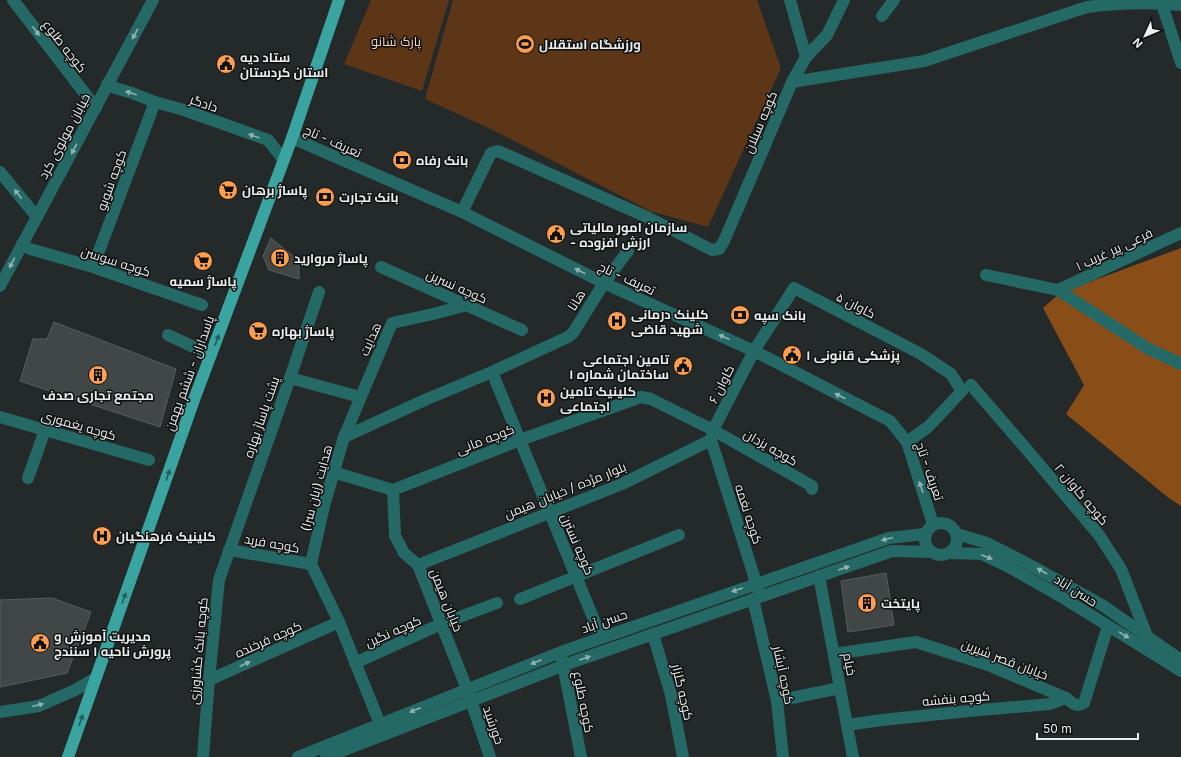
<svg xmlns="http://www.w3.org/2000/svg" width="1181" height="757" font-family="Inter,Cairo,sans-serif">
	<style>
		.green { fill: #5c3616 }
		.forest { fill: #894e18 }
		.building { fill: #414646; stroke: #585e5d }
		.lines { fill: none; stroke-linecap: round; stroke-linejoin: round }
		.minor { stroke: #256966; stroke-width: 12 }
		.major { stroke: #3aa4a0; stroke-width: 12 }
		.oneway { fill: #92b2b1 }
		.oneway2 { fill: #245a58 }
		.labels { text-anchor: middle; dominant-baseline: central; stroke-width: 3; stroke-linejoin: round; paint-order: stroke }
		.park-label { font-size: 13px; fill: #fcd2b3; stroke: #0f1111 }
		.poi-label { font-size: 13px; font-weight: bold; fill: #ebeeee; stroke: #0f1111; text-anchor: start }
		.street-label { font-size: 13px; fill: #ebeeee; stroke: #0f1111 }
	</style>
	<rect width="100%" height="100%" fill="#242929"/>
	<!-- green -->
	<g class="green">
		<path d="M371,0H449L422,91L344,64Z"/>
		<path d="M453,0H757L781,68L708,227L650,211L497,132L425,99Z"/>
	</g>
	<!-- forest -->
	<path class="forest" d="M1181,248V506L1170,499L1066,414L1084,385L1043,308L1060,293Z"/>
	<!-- building -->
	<g class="building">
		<path d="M271,238L299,261V279L269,270L263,256Z"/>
		<path d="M54,322L176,369L160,427L20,381L33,339H47Z"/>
		<path d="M886,573L894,625L848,632L841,581Z"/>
		<path d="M52,598L91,612L67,673L0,687V600Z"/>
	</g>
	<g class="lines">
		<!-- minor -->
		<g class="minor">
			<path d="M13,0L96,108"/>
			<path d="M790,0L806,57"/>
			<path d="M1162,0V4L1181,63"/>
			<path d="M882,16L894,0"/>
			<path d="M792,82L806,57L827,35L844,0"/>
			<path d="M107,84L115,88L132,93L155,102L184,110L268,140L283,159"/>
			<path d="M292,138L462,212L604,283L754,351L890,421L907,442L933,524"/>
			<path d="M0,172L37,217"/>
			<path d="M462,212L491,153L498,151L649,218L712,250L719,249L724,241L792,82L924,61L1087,7C1118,3 1150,2 1181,5"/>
			<path d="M22,244L30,249L93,267L202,305"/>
			<path d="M93,267L155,102"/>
			<path d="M381,267L522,330"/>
			<path d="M986,275L1058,290L1147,348L1181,364"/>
			<path d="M0,286L153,0"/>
			<path d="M1058,290L1181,233"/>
			<path d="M168,335L211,355"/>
			<path d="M492,372L601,637"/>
			<path d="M290,378L360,397"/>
			<path d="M971,385L1022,444L1099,535L1121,569L1147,636"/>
			<path d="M0,417L149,460"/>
			<path d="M344,437L392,323L433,314L467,305"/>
			<path d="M711,440L759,592"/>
			<path d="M333,472L393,490L520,440L641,397L651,399L713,430L812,486V489"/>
			<path d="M28,478L45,430"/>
			<path d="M393,490L395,536L404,553L418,565L467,689L490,757"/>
			<circle cx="941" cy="539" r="16"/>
			<path d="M957,534L987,543L1030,565L1102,605L1181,660"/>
			<path d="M229,550L311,564"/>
			<path d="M949,553L982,554L1007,566L1060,596L1181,671"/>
			<path d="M418,565L622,484L711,440L713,430L754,351L794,288L921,354L951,374L962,391L928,427L907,442"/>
			<path d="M819,576L853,757"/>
			<path d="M520,599L679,535"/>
			<path d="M753,599L777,701L783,757"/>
			<path d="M653,634L671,695L683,757"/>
			<path d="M834,654L916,642L988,665L1066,698C1073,703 1076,708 1084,703L1108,626"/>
			<path d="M562,659L581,757"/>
			<path d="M355,663L441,624L497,603"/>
			<path d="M209,680L339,622"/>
			<path d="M777,701L840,688"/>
			<path d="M0,712L39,706L75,690L96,678"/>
			<path d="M847,725L882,720L969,711L1050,704L1066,698"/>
			<path d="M386,734L380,724L339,622L311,564L324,506L344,437L427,399L492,372L568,337L573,333L604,283L628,251"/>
			<path d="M203,757L209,680L219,580L290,378L319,292"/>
			<path d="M298,757L561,652L889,538L925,534"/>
			<path d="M326,757L570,663L892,551L931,552"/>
		</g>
		<!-- major -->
		<path class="major" d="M68,757L195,397L292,138L339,0"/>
	</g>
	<!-- one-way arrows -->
	<defs><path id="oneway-solid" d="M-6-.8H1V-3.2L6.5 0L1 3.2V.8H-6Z"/></defs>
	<g class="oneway">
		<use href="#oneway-solid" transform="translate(36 31) rotate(53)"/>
		<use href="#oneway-solid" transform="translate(135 34) rotate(119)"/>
		<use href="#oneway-solid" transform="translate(131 93) rotate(-162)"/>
		<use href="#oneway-solid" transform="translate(254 136) rotate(-160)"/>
		<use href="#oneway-solid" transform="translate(74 149) rotate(118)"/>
		<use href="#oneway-solid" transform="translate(18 194) rotate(-129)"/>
		<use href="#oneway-solid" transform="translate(12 263) rotate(117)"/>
		<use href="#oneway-solid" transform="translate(580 271) rotate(-153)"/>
		<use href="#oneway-solid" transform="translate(724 337) rotate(-156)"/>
		<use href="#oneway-solid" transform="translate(840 396) rotate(-153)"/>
		<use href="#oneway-solid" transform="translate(921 487) rotate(-108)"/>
		<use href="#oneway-solid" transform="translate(887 539) rotate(165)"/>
		<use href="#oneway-solid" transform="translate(987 557) rotate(23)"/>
		<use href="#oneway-solid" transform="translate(844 568) rotate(-19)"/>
		<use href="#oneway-solid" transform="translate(1042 571) rotate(-150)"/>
		<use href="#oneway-solid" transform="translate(737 590) rotate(161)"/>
		<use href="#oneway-solid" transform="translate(1124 635) rotate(31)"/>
		<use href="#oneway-solid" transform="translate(585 658) rotate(-19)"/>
		<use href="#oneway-solid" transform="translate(536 662) rotate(158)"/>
		<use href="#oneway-solid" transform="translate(245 664) rotate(-24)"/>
		<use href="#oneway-solid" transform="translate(38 705) rotate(-14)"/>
		<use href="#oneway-solid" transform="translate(415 710) rotate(158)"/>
	</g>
	<g class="oneway2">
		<use href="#oneway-solid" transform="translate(217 340) rotate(-70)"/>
		<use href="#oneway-solid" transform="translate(168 475) rotate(-71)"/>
		<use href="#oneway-solid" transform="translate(124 598) rotate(-70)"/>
		<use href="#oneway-solid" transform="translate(81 720) rotate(-71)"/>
	</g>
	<!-- icons -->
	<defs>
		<g id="stadium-disc" transform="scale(1)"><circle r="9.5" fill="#fb9e50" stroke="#0f1111"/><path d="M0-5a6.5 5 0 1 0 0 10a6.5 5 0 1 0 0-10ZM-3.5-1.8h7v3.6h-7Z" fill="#111"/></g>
		<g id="civic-disc" transform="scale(1)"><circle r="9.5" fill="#fb9e50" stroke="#0f1111"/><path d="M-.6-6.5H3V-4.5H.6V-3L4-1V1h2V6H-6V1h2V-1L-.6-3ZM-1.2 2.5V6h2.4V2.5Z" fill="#111"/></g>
		<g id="bank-disc" transform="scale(1)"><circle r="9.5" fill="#fb9e50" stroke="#0f1111"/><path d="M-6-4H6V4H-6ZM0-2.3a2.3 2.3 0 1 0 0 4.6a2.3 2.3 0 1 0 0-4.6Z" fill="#111"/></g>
		<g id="supermarket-disc" transform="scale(1)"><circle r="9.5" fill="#fb9e50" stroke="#0f1111"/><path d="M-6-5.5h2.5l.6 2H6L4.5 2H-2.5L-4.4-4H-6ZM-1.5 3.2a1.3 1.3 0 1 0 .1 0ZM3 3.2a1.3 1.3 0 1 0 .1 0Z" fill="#111"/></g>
		<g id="building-disc" transform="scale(1)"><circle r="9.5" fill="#fb9e50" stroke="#0f1111"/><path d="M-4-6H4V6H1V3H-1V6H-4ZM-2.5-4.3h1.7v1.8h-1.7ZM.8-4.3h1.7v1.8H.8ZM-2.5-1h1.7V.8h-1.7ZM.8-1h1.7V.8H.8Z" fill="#111"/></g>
		<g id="hospital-disc" transform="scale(1)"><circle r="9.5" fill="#fb9e50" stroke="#0f1111"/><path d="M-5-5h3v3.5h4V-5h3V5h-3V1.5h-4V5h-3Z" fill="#111"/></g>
	</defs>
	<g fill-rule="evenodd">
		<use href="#stadium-disc" x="525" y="44"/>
		<use href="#civic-disc" x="226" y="64"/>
		<use href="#bank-disc" x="402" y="160"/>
		<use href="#supermarket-disc" x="228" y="190"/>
		<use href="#bank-disc" x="325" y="197"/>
		<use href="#civic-disc" x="556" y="234"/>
		<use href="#building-disc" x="280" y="258"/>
		<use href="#supermarket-disc" x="203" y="261"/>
		<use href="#bank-disc" x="740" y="315"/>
		<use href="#hospital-disc" x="617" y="321"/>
		<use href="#supermarket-disc" x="258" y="331"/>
		<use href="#civic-disc" x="792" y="355"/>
		<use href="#civic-disc" x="683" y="366"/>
		<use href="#building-disc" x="98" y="375"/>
		<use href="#hospital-disc" x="546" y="398"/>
		<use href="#hospital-disc" x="102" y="536"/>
		<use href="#building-disc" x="867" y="603"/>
		<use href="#civic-disc" x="40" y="643"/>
	</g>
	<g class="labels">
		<!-- park labels -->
		<g class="park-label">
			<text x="396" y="41">پارک شانو</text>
		</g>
		<!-- poi labels -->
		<g class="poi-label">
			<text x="539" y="44">ورزشگاه استقلال</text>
			<text x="240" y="57">ستاد دیه<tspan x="240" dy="15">استان کردستان</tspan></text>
			<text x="416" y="160">بانک رفاه</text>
			<text x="242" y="190">پاساژ برهان</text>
			<text x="339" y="197">بانک تجارت</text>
			<text x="570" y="227">سازمان امور مالیاتی<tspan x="570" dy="15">- ارزش افزوده</tspan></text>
			<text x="294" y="258">پاساژ مروارید</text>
			<text x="203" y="281" text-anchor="middle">پاساژ سمیه</text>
			<text x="631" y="314">کلینک درمانی<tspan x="631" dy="15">شهید قاضی</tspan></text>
			<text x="754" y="315">بانک سپه</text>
			<text x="272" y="331">پاساژ بهاره</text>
			<text x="806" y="355">پزشکی قانونی ۱</text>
			<text x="669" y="359" text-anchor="end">تامین اجتماعی<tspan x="669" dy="15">ساختمان شماره ۱</tspan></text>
			<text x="560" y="391">کلینیک تامین<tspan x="560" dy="15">اجتماعی</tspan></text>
			<text x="98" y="395" text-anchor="middle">مجتمع تجاری صدف</text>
			<text x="116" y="536">کلینیک فرهنگیان</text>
			<text x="881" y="603">پایتخت</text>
			<text x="54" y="636">مدیریت آموزش و<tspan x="54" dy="15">پرورش ناحیه ۱ سنندج</tspan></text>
		</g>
		<!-- street labels -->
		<g class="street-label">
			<text transform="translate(65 46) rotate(52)">کوچه طلوع</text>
			<text transform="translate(204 103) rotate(19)">دادگر</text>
			<text transform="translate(760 122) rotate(-67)">کوچه سبلان</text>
			<text transform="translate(64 136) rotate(-62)">خیابان مولوی کرد</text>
			<text transform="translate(333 141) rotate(24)">تعریف - تاج</text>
			<text transform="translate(111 180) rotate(-70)">کوچه شوبو</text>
			<text transform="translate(1114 249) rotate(-25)">فرعی پیر غریب ۱</text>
			<text transform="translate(116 261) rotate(18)">کوچه سوسن</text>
			<text transform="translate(627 278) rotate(25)">تعریف - تاج</text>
			<text transform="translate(457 286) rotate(24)">کوچه نسرین</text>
			<text transform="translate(576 300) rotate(-58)">هانا</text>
			<text transform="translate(856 305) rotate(27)">کاوان ۵</text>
			<text transform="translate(370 339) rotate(-66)">هدایت</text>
			<text transform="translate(189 373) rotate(-70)">پاسداران - ششم بهمن</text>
			<text transform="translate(721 384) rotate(-63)">کاوان ۶</text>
			<text transform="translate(261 417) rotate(-71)">پشت پاساژ بهاره</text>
			<text transform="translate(79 425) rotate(16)">کوچه یغموری</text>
			<text transform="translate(485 439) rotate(-21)">کوچه مانی</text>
			<text transform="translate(771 447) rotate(30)">کوچه یزدان</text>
			<text transform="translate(930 471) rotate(71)">تعریف - تاج</text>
			<text transform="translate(316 488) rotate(-75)">هدایت (زبان سرا)</text>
			<text transform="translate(565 490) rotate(-22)">بلوار مژده / خیابان هیمن</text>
			<text transform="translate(1082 494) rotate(50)">کوچه کاوان ۲</text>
			<text transform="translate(749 514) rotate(72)">کوچه نغمه</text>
			<text transform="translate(272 543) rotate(10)">کوچه فرید</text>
			<text transform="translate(578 544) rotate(67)">کوچه نسترن</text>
			<text transform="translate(1076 590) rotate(32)">حسن آباد</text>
			<text transform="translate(447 600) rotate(68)">خیابان هیمن</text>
			<text transform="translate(604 621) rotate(-19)">حسن آباد</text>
			<text transform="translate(393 631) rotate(-24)">کوچه نگین</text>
			<text transform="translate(268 639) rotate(-24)">کوچه فرخنده</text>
			<text transform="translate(198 651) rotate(-85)">کوچه بانک کشاورزی</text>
			<text transform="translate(1005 659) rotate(21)">خیابان قصر شیرین</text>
			<text transform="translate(850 664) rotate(79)">خیام</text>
			<text transform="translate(784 675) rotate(78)">کوچه آبشار</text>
			<text transform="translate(683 692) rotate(77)">کوچه گلزار</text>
			<text transform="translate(956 698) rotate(-5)">کوچه بنفشه</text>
			<text transform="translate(584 702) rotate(79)">کوچه طلوع</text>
			<text transform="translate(494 725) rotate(71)">خورشید</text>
		</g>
	</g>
	<!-- north arrow -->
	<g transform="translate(1145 36) rotate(226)" stroke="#0f1111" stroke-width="3" paint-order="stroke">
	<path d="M0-3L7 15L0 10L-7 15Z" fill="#ebeeee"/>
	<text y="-6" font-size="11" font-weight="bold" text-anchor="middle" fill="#ebeeee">N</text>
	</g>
	<!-- scale -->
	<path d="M1037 733v6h101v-6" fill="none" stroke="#ebeeee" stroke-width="2"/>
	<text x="1043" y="733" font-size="12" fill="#ebeeee" stroke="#0f1111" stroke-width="3" paint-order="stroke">50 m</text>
</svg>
